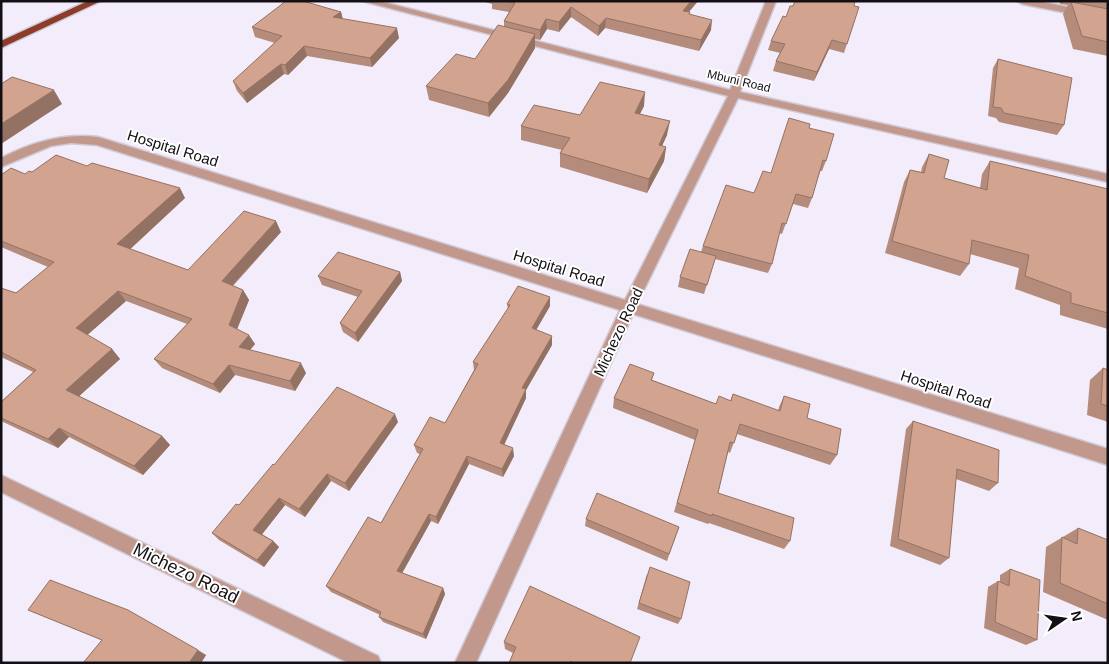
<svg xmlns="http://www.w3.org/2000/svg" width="1109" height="664" font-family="Helvetica,sans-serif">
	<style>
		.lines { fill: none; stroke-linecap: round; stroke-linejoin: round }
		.minor-casing { stroke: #cfc9d5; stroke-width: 3 }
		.trunk-casing { stroke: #cfc9d5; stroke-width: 3 }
		.minor { fill: #c2978c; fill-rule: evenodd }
		.trunk { fill: #8c3c28; fill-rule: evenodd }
		.wall { fill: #b58c7b }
		.shaded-wall { fill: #937264 }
		.building { fill: #d2a38f; stroke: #937264 }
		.labels { text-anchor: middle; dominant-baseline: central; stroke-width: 4; stroke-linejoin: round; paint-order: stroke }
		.far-street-label { font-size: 12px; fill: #131015; stroke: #fff }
		.street-label { font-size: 15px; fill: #131015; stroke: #fff }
		.near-street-label { font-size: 18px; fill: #131015; stroke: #fff }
	</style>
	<rect width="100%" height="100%" fill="#f3ecfa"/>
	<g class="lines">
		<!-- minor casing -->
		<g class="minor-casing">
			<g id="minor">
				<path d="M362,1H379L730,90L766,1H776L740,92L1108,174V182L738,98L637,304L1108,449V465L633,314L476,663H455L620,310L97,145L71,143L51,146L1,167V158C33,142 62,133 98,137L625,300L728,96Z"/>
				<path d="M1017,1H1038L1108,15V21L1022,4Z"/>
				<path d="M1,475L378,656L381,663H349L1,492Z"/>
			</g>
		</g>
		<!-- trunk casing -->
		<g class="trunk-casing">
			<path id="trunk" d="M88,1H101L1,48V41Z"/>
		</g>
		<!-- minor -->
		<use href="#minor" class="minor"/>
		<!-- trunk -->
		<use href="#trunk" class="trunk"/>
	</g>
	<!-- wall -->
	<g class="wall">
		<path d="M482,1H698L689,12H690V15L711,30L699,51L605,28L598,36L571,17L559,32L547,29L540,40L535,39V48L508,93L489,117L429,100L426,86L475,59L504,26V21L509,12L492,9V4Z"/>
		<path d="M1059,1H1108V56L1073,49L1063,14L1068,5L1060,4Z"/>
		<path d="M793,6H854L859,7L844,53L829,49L814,81L773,71L776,61L780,53L768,50L771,41Z"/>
		<path d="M341,12L343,19L399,38L372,67L307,56L288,75L284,74L247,103L237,91L233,81L275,43L255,37L252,27Z"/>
		<path d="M998,59L1064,125L1057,135L999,122L996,118L988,116L993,68Z"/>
		<path d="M644,106L640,114L667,135L662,146L666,147L664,161L647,193L560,167V153L562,150L521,140V126L580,115Z"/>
		<path d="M809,128L826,161L822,171H820L812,198L808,208L793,204L782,234L779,233L772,264L768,273L715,259L704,294L678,287L680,277L701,252L703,246L754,193L771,173Z"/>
		<path d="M929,154L944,178L980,188L982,174L990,161L1108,189V329L1060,315V305L1015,289L1019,268L970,254L969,264L960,276L885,253L904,182L910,170L921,172L922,167Z"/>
		<path d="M87,166L185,198L130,249L188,270L281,232L233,286L243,290L249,300L237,329L255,344L250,350L306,373L295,391L235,375L220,393L162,368L154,359L187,324L126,301L87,335L112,349L120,359L79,396L162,436L170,445L143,475L69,437L58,448L1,421V402L33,372L1,357V288L16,293L48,267L1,247V175L25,174L32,172Z"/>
		<path d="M400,272L402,281L358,342L343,332L340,323L358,297L322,285L318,276Z"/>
		<path d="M507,304L550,306L536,330L552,345L526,390V398L504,445L514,456L503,477L469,464L438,524L431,521L402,573L443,588L445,594L426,639L383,622L379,617L380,615L331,592L326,586L381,523L420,454L417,453L414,445L445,423L474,370L473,362L508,309Z"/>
		<path d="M1103,368L1108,370V422L1087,415L1090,380Z"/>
		<path d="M654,373L652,380L716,404L730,401L733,394L778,411L779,407L784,396L807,418L837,455L830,465L737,434L730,453L728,452L718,493L790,541L784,549L709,523L708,524L674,512L695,440L613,408L614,398Z"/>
		<path d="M913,421L998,483L989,491L956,479L949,558L940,565L890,546L906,429Z"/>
		<path d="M398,422L349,491L331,481L305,517L285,505L262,534L273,541L279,547L264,567L219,540L212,533L239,505L274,465Z"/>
		<path d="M586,519L679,527L667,561L585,526Z"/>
		<path d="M1078,528L1108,540V620L1043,592L1046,547Z"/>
		<path d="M1010,569L1037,640L1026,645L984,628L988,587L998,581L1000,582V575Z"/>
		<path d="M647,574L681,619L678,624L637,609Z"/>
		<path d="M28,610L206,655L201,663H83L102,640Z"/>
		<path d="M504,642L630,663H509L513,653L505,649Z"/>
	</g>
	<!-- shaded-wall -->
	<g class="shaded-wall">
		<path d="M691,1H698L681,21L683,11Z"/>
		<path d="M571,7V17L559,32V22Z"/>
		<path d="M341,12L343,21L333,17Z"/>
		<path d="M606,18L605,28L598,36L599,26Z"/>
		<path d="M546,19L547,29L540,40V30Z"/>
		<path d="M712,20L711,30L699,51L701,40Z"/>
		<path d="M397,28L399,38L372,67L370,58Z"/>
		<path d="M535,34V48L508,93L489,117L488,103Z"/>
		<path d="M832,40L829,49L814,81L817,72Z"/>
		<path d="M304,46L307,56L288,75L285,65Z"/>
		<path d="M281,64L284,74L247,103L243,93Z"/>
		<path d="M54,90L62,104L1,144V124Z"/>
		<path d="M645,92L644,106L633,127L635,113Z"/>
		<path d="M670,121L667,135L656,159L659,145Z"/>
		<path d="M666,147L664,161L647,193L649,179Z"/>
		<path d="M180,188L185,198L125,254L117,244Z"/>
		<path d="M276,221L281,232L227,291L222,281Z"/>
		<path d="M400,272L402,281L358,342L355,333Z"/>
		<path d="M243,290L249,300L235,334L229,325Z"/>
		<path d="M118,291L126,301L84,338L76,328Z"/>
		<path d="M550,297V306L532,337V328Z"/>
		<path d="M249,335L255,344L245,356L239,347Z"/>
		<path d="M552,336V345L526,390V398L501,451L500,443L522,388Z"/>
		<path d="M112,349L120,359L76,399L66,390Z"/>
		<path d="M301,363L306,373L295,391L290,381Z"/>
		<path d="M229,365L235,375L220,393L213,384Z"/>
		<path d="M395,414L398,422L349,491L345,483Z"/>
		<path d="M59,428L69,437L58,448L48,439Z"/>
		<path d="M162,436L170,445L143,475L134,466Z"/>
		<path d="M513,448L514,456L503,477L502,469Z"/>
		<path d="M467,456L469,464L438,524L436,517Z"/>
		<path d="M327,474L331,481L305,517L299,509Z"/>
		<path d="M279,498L285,505L260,537L253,530Z"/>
		<path d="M429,514L431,521L400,577L397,571Z"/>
		<path d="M273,541L279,547L264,567L257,560Z"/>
		<path d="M443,588L445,594L426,639L423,634Z"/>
		<path d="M198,650L206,655L201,663H189Z"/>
	</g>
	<!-- building -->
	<g class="building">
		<path d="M286,1H303L341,12L333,17L397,28L370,58L304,46L285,65L281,64L243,93L233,81L282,36L252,27Z"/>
		<path d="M504,1H691L683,11L690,12L689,14L712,20L701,40L606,18L599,26L571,7L559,22L546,19L540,30L504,21L515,3Z"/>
		<path d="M795,1H855L854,6L859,7L847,44L832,40L817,72L776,61L785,44L771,41L783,16L786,17L790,6H793Z"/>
		<path d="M1071,2L1108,9V42L1082,36Z"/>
		<path d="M498,25L535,34L508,80L488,103L426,86L456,54L475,59Z"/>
		<path d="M998,59L1072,78L1064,125L1004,113L1001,108L993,107Z"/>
		<path d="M12,77L54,90L1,124V84Z"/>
		<path d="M600,82L645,92L635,113L670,121L659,145L666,147L649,179L560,153L570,138L521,126L534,105L580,115Z"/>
		<path d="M789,118L810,124L809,128L834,134L826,161L823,160L812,198L796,194L786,224L782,223L772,264L703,246L726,185L754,193L763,171L771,173Z"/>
		<path d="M929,154L949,160L944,178L987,190L990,161L1108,189V313L1071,303V293L1025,276L1029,255L972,240L969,264L892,241L910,170L924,173Z"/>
		<path d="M56,155L87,166L92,163L180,188L117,244L188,270L244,211L276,221L222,281L243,290L229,325L249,335L239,347L301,363L290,381L229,365L213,384L154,359L192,319L118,291L76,328L112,349L66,390L162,436L134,466L59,428L48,439L1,418V402L36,370L1,352V288L16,293L54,262L1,241V175L11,168L25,174L29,171L32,172Z"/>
		<path d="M690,249L716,256L707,285L680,277Z"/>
		<path d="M338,252L400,272L355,333L340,323L362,291L318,276Z"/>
		<path d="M518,286L550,297L532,328L552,336L522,388L526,389L500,443L513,448L502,469L467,456L436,517L429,514L397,571L443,588L423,634L379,617L381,612L326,586L368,517L381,523L423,449L414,445L430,417L445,423L478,364L473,362L510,305L507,304Z"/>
		<path d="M630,364L654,373L651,380L716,404L719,396L731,401L733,394L780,411L784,396L810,404L807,418L841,429L837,455L740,424L734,443L730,442L718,493L794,518L790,541L712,514V516L677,503L698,430L614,398Z"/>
		<path d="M1103,368L1108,370V406L1101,404Z"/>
		<path d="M337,387L395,414L345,483L327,474L299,509L279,498L253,530L273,541L257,560L212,533L236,504L239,505L273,464L274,465Z"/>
		<path d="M913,421L999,450L998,483L957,469L949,558L898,539Z"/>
		<path d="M597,493L679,527L669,554L586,519Z"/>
		<path d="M1078,528L1108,540V604L1060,583L1062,537L1077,544Z"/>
		<path d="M650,567L690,582L681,619L639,603Z"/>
		<path d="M1010,569L1040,580L1037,640L995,622L998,581L1009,586Z"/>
		<path d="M50,580L128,610L198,650L189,663H83L102,640L28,610Z"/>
		<path d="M530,586L640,637L630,663H573L571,661L570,663H509L516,647L504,642Z"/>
	</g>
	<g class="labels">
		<!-- far-street labels -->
		<g class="far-street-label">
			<text transform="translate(739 81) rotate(13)">Mbuni Road</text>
		</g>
		<!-- street labels -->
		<g class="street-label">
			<text transform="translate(173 148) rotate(17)">Hospital Road</text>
			<text transform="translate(559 268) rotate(17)">Hospital Road</text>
			<text transform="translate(618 332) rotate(-65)">Michezo Road</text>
			<text transform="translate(946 389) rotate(18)">Hospital Road</text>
		</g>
		<!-- near-street labels -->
		<g class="near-street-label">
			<text transform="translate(186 573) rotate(26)">Michezo Road</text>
		</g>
	</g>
	<!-- border -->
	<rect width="1109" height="664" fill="none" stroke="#131015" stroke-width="5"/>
	<!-- north arrow -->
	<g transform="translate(1064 619) rotate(77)" stroke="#ffffff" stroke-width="4" paint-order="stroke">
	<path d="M0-4L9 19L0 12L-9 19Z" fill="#131015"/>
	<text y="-8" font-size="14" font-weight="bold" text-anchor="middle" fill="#131015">N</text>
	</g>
</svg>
